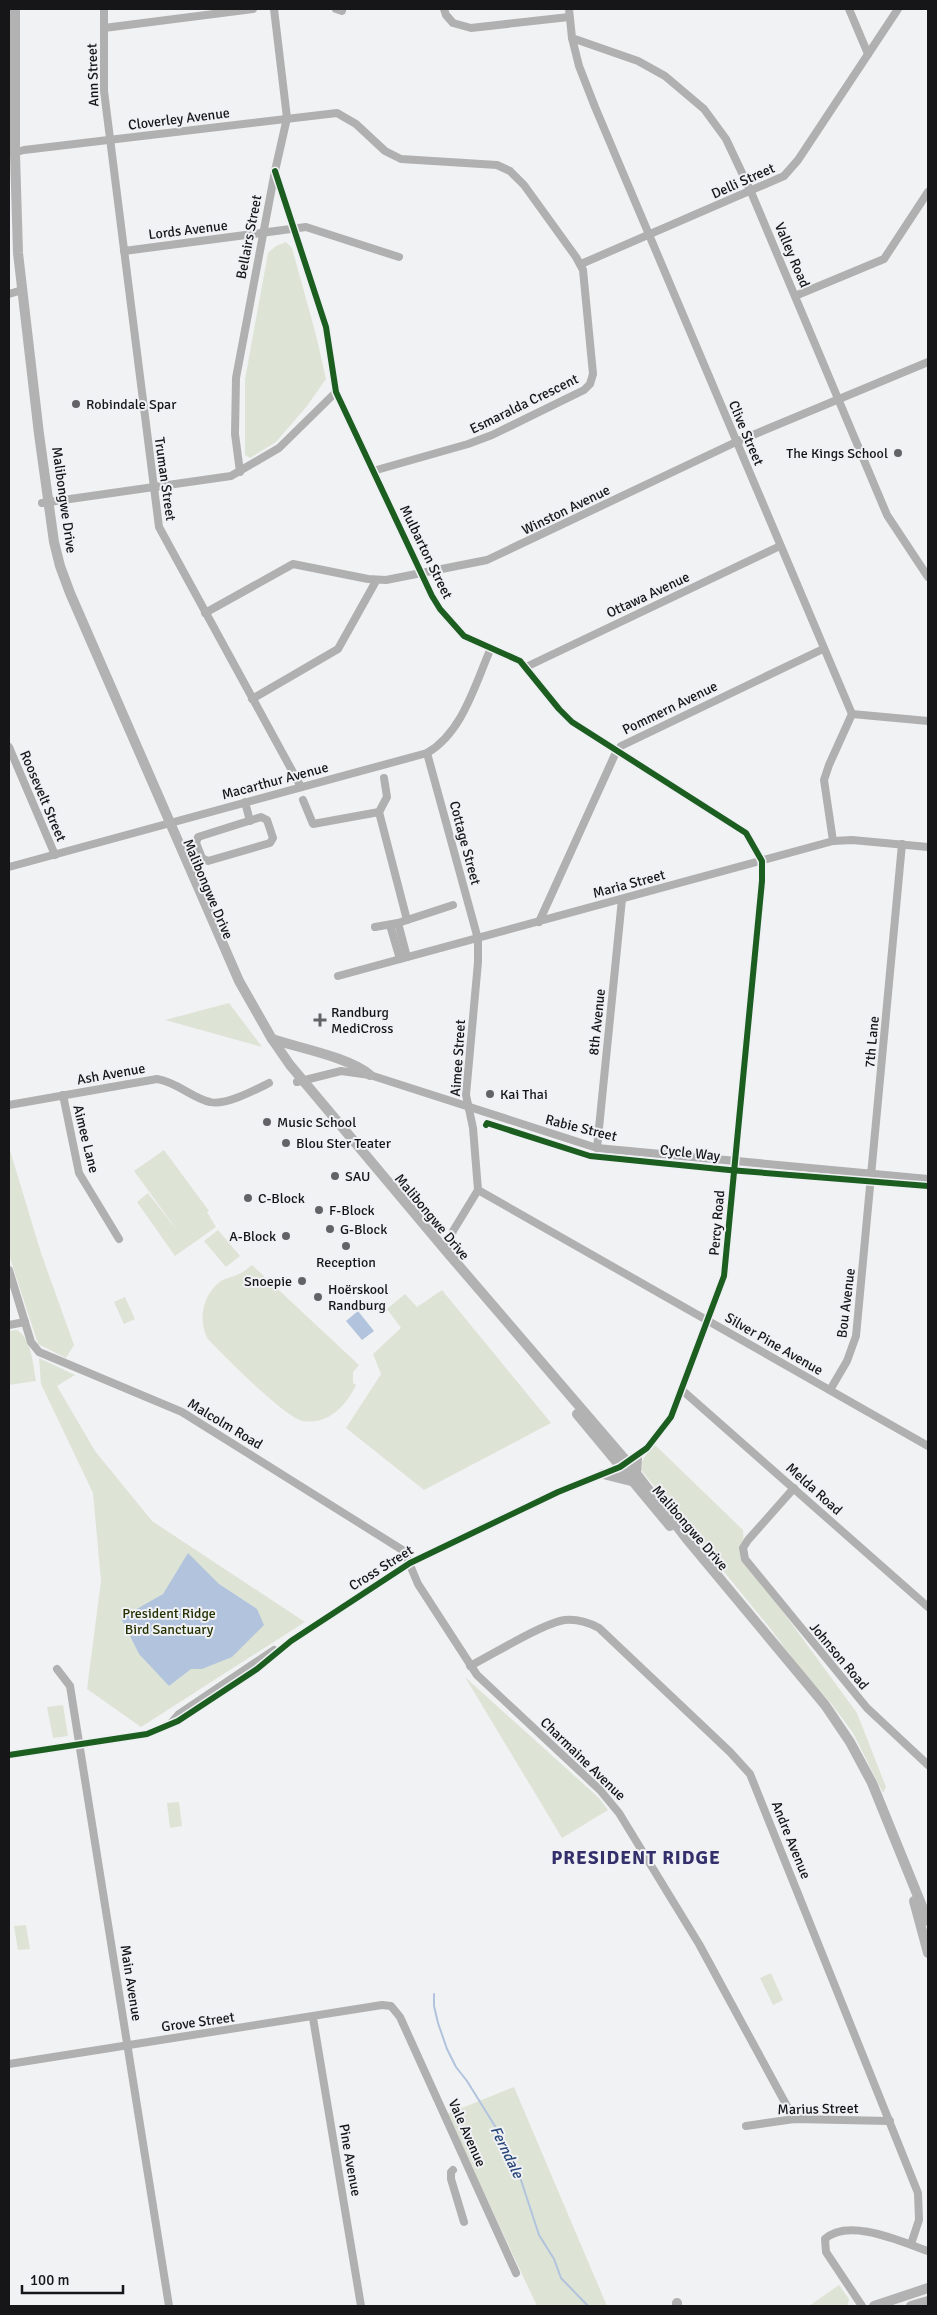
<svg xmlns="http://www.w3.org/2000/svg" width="937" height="2315" font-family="Signika,sans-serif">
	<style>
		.green { fill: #dde4d6 }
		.water { fill: #b2c3dd }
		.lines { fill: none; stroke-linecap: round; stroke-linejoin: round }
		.stream { stroke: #b2c3dd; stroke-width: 2 }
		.minor { stroke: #b0b0b0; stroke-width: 8 }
		.major { stroke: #b3b2b3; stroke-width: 10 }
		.cycleway-casing { stroke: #f0f1f5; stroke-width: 9 }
		.cycleway { stroke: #1b5e20; stroke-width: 6 }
		.poi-dot { fill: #636365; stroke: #f0f1f5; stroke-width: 2 }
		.labels { text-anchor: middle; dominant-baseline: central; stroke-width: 4; stroke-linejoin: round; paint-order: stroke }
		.street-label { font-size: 14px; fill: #161618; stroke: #f0f1f5 }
		.poi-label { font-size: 14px; fill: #161618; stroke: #f0f1f5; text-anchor: start }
		.park-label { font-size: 14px; fill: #243202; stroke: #f0f1f5 }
		.water-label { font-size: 15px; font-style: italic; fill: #294878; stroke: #f0f1f5 }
		.district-label { font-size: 19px; font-weight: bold; letter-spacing: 1px; fill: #322f6b; stroke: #f0f1f5 }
	</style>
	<rect width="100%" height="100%" fill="#f1f2f4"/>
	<!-- green -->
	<g class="green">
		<path d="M286,242L292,248L316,335L326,379L307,406L276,442L250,458L245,455V379L268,253L276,246Z"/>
		<path d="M229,1003L262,1047L165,1020Z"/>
		<path d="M9,1147L41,1253L74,1345L66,1358L38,1344L9,1255Z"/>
		<path d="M164,1150L209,1211L207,1212L216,1227L175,1256L137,1202L148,1193L180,1234L134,1171Z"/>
		<path d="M218,1230L240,1256L226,1267L204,1241Z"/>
		<path d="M252,1265L359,1365L353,1372V1383L356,1385C346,1406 328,1425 303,1421C285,1418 221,1353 207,1338C198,1318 203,1294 221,1281C226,1278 233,1277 239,1274C244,1272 248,1268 252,1265Z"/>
		<path d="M442,1290L551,1423L424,1490L346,1428L381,1374L373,1354L401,1328L387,1309L405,1294L417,1307Z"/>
		<path d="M125,1297L135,1319L124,1324L114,1302Z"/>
		<path d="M17,1330C32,1339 33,1365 36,1381L9,1385V1331Z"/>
		<path d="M39,1358L75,1375L57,1386L95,1451L152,1521L305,1622L141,1727L87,1689L101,1581L93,1493L41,1384Z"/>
		<path d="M653,1443L743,1530L744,1547L751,1568L857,1713L886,1787L883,1793L853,1733L830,1702L800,1669L770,1628L641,1470V1463Z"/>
		<path d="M465,1677L599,1798L608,1810L562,1838Z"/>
		<path d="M63,1705L68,1736L53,1738L47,1707Z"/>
		<path d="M179,1802L182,1826L170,1828L167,1803Z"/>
		<path d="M26,1925L30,1949L18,1950L14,1926Z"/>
		<path d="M771,1973L783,2000L773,2005L760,1978Z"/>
		<path d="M514,2087L601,2292L607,2306H537L447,2114Z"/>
		<path d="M839,2285L849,2299L848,2306H809Z"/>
	</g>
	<!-- water -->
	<g class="water">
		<path d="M358,1311L374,1331L362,1340L346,1321Z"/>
		<path d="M188,1553L219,1584L257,1609L264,1625L232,1657L202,1669H191L169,1686L139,1654L121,1618L163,1594Z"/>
	</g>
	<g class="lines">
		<!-- stream -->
		<path class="stream" d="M434,1994V2006L438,2023L447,2049L456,2067L467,2081L503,2139L518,2171L539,2235L554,2259L561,2278L588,2306"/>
		<!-- minor -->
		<g class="minor">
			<path d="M104,9V91L159,527L301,787"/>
			<path d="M336,9L342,11"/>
			<path d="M444,9L446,15L453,23L471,28L569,17"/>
			<path d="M569,9L572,38L638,61L665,76L704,109L726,139L751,192L887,515L928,577"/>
			<path d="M849,9L868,54"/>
			<path d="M104,28L253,9"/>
			<path d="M572,38L579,66L595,107L852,714L829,765L824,780L833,841"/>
			<path d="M9,154L24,150L337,113L356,124L385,151L401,159L497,165L510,171L524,185L576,257L583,270L593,374L590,384L584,390L492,435L468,444L373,471"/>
			<path d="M124,251L306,227L399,257"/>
			<path d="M581,264L784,176L798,160L898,9"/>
			<path d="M9,294L22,290"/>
			<path d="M795,296L884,259L928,192"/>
			<path d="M240,472L235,434L236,378L275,171L287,118L274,9"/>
			<path d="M42,503L231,476L279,448L336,392"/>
			<path d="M205,613L293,564L368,579L386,580L487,560L736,442L928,362"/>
			<path d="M526,667L780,546"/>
			<path d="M252,699L338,649L376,581"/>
			<path d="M852,714L928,721"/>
			<path d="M9,747L55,855"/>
			<path d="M427,753L478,939V962L466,1095L473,1128L478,1190L453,1231L447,1252"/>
			<path d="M303,800L313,824L379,812L387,797L384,778"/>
			<path d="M245,802L250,821"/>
			<path d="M379,812L407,920"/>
			<path d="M261,817L267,820L273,838L270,843L208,861L202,858L196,843L198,837Z"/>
			<path d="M9,867L427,753C463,732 475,684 491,648"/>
			<path d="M539,922L617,750L621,746L823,649"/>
			<path d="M398,923L407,957"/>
			<path d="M390,925L400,959"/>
			<path d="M375,927L398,923L453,905"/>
			<path d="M338,976L833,841L852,840L928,847"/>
			<path d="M297,1082L341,1071L370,1075L597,1148L928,1179"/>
			<path d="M63,1095L79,1173L119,1239"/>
			<path d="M9,1105L157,1079C177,1082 192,1098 210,1102C225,1106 255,1090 269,1083"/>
			<path d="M597,1148L622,899"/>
			<path d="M478,1190L928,1446"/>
			<path d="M9,1270L31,1342L39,1352L182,1412L404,1551L418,1584L477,1675L600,1790L619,1813L699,1944L794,2119"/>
			<path d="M9,1325L25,1322"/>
			<path d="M682,1390L928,1607"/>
			<path d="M830,1390L847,1361L856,1336L902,844"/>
			<path d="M794,1488L748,1540L743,1548L745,1559L867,1708L928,1765"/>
			<path d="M470,1666C492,1655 543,1623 565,1620C577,1619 588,1622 599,1628L730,1752L750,1774L918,2193L919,2220L911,2244"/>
			<path d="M57,1669L70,1686L169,2306"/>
			<path d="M172,1722L179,1714L274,1650"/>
			<path d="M9,1755L147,1734L178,1721L257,1669L291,1641L410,1563L558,1492L620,1467L647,1448L671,1417L724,1276L762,881V861L746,833L572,722L559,709L520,661L464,636L440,609L432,596L336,392L326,327L275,171"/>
			<path d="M313,2018L361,2306"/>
			<path d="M9,2064L382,2005L391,2006L400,2017L516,2273"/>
			<path d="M746,2126L794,2119L890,2121"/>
			<path d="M453,2170L451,2172V2179L464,2222"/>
			<path d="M862,2306L826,2252L825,2239C848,2217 902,2242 928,2251"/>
		</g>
		<!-- major -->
		<g class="major">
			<path d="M15,9V154L18,253L39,434L54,542L60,566L70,593L239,981L272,1039L290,1065L447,1252L628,1463L686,1538L825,1705L850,1742L872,1783L928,1921"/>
			<path d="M272,1039C299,1048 349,1057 370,1075"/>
			<path d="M577,1414L670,1526"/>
			<path d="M636,1473L637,1457"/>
			<path d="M603,1474L631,1481"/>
			<path d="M914,1901L928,1953"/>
			<path d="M677,2306V2303"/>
			<path d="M874,2306L928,2288"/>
			<path d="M911,2306L928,2301"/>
		</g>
		<!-- cycleway casing -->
		<g class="cycleway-casing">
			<g id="cycleway">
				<path d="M486,1125L487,1123L590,1156L729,1170L928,1186"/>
				<path d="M9,1755L147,1734L178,1721L257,1669L291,1641L410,1563L558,1492L620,1467L647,1448L671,1417L724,1276L762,881V861L746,833L572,722L559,709L520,661L464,636L440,609L432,596L336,392L326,327L275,171"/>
			</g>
		</g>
		<!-- cycleway -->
		<use href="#cycleway" class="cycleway"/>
	</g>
	<!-- markers -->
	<g class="poi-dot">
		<circle cx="76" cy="404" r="5"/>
		<circle cx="898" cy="453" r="5"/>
		<path d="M317.5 1012.5h5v5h5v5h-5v5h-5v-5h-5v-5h5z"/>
		<circle cx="490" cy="1094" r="5"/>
		<circle cx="267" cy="1122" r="5"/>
		<circle cx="286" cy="1143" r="5"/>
		<circle cx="335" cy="1176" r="5"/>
		<circle cx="248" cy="1198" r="5"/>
		<circle cx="319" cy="1210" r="5"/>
		<circle cx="330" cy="1229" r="5"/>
		<circle cx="286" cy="1236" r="5"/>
		<circle cx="346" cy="1246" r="5"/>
		<circle cx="302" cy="1281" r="5"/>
		<circle cx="318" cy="1297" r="5"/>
	</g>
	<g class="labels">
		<!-- street labels -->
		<g class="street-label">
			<text transform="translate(93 75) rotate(-92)">Ann Street</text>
			<text transform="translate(179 119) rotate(-7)">Cloverley Avenue</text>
			<text transform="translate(743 181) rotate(-24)">Delli Street</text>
			<text transform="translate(188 230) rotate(-7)">Lords Avenue</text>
			<text transform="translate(249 237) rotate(-79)">Bellairs Street</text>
			<text transform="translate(792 255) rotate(67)">Valley Road</text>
			<text transform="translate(524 404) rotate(-26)">Esmaralda Crescent</text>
			<text transform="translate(746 433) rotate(67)">Clive Street</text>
			<text transform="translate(165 479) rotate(82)">Truman Street</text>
			<text transform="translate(64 500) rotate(82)">Malibongwe Drive</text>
			<text transform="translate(566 510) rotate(-26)">Winston Avenue</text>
			<text transform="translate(426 552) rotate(64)">Mulbarton Street</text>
			<text transform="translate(648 595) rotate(-25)">Ottawa Avenue</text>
			<text transform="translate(670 708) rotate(-26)">Pommern Avenue</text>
			<text transform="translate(275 781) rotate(-15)">Macarthur Avenue</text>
			<text transform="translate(43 796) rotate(67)">Roosevelt Street</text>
			<text transform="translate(465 843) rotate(75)">Cottage Street</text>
			<text transform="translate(629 884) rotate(-15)">Maria Street</text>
			<text transform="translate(208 889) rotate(67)">Malibongwe Drive</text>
			<text transform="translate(597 1022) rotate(-84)">8th Avenue</text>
			<text transform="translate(872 1042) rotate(-85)">7th Lane</text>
			<text transform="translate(458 1058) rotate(-86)">Aimee Street</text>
			<text transform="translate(111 1074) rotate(-10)">Ash Avenue</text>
			<text transform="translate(581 1128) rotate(14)">Rabie Street</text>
			<text transform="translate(86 1139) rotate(76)">Aimee Lane</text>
			<text transform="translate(690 1153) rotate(6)">Cycle Way</text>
			<text transform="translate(432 1217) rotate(50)">Malibongwe Drive</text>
			<text transform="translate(717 1223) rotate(-85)">Percy Road</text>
			<text transform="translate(846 1303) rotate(-83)">Bou Avenue</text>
			<text transform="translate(774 1344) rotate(30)">Silver Pine Avenue</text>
			<text transform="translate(225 1424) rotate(31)">Malcolm Road</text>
			<text transform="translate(814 1489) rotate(42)">Melda Road</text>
			<text transform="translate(690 1528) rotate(49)">Malibongwe Drive</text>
			<text transform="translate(381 1568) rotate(-32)">Cross Street</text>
			<text transform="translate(839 1656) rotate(50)">Johnson Road</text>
			<text transform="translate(583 1759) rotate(44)">Charmaine Avenue</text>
			<text transform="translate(791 1840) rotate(68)">Andre Avenue</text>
			<text transform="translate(131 1983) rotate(81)">Main Avenue</text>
			<text transform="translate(198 2022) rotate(-8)">Grove Street</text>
			<text transform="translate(818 2109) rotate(-1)">Marius Street</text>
			<text transform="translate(467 2133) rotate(66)">Vale Avenue</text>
			<text transform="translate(350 2160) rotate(80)">Pine Avenue</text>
		</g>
		<!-- poi labels -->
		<g class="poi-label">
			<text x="86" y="404">Robindale Spar</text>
			<text x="888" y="453" text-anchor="end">The Kings School</text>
			<text x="331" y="1012">Randburg<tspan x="331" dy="16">MediCross</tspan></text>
			<text x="500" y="1094">Kai Thai</text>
			<text x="277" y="1122">Music School</text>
			<text x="296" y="1143">Blou Ster Teater</text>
			<text x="345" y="1176">SAU</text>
			<text x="258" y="1198">C-Block</text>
			<text x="329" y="1210">F-Block</text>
			<text x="340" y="1229">G-Block</text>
			<text x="276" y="1236" text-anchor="end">A-Block</text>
			<text x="346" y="1262" text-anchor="middle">Reception</text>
			<text x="292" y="1281" text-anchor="end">Snoepie</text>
			<text x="328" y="1289">Hoërskool<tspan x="328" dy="16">Randburg</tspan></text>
		</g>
		<!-- park labels -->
		<g class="park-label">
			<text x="169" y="1613">President Ridge<tspan x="169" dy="16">Bird Sanctuary</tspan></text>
		</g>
		<!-- water labels -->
		<g class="water-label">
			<text transform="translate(507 2152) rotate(64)">Ferndale</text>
		</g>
		<!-- district labels -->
		<g class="district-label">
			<text x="636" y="1858">PRESIDENT RIDGE</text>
		</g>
	</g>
	<!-- border -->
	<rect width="937" height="2315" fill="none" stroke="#161618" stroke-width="20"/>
	<!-- scale -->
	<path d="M22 2285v8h101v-8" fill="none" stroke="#161618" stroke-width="2.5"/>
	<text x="30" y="2285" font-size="15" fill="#161618" stroke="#f0f1f5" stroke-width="4" paint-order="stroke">100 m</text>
</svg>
